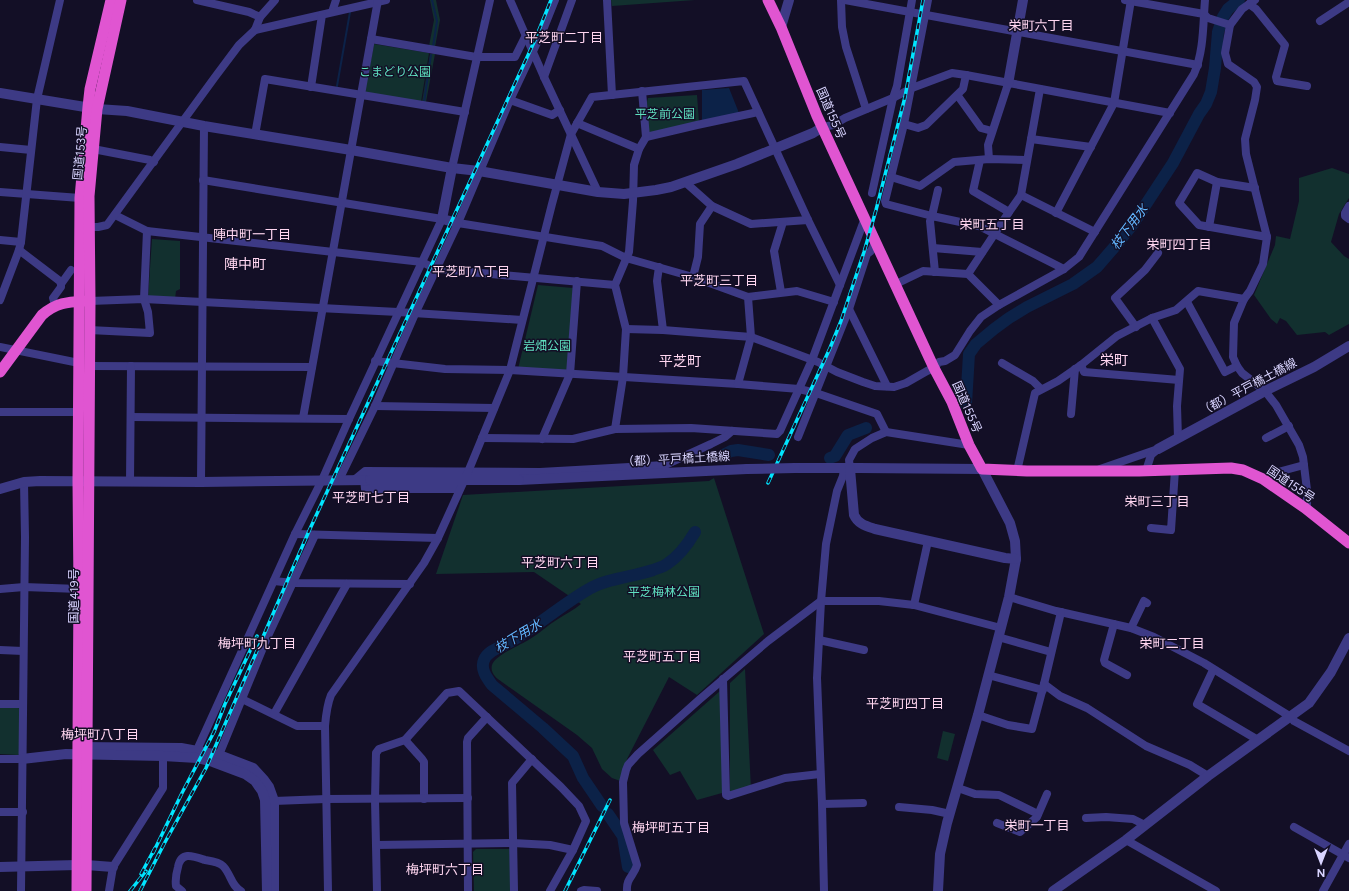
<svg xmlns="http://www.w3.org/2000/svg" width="1349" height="891" font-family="Figtree,'Noto Sans JP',sans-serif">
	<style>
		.green { fill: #12302f }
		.water { fill: #0c2248 }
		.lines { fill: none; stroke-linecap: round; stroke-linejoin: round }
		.stream { stroke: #0c2248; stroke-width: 2 }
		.river { stroke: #0c2248; stroke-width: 12 }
		.minor { stroke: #3d3a85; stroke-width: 8 }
		.tertiary { stroke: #3d3a85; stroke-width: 10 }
		.trunk { stroke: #e055d1; stroke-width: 11 }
		.rail-casing { stroke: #00e5ff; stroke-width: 3.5 }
		.rail { stroke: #130f26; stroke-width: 2; stroke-dasharray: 6; stroke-linecap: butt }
		.tertiary-bridge { stroke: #3d3a85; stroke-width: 10 }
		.labels { text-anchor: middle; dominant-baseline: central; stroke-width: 3; stroke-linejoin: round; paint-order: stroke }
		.park-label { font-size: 12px; fill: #5fe0c0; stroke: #130f26 }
		.street-label { font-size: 12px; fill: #d9d4ff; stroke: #130f26 }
		.neighbourhood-label { font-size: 13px; fill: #ffd6f0; stroke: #130f26 }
		.water-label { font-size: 13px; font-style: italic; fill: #62b6ff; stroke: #130f26 }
		.quarter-label { font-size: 14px; fill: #ffd6f0; stroke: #130f26 }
	</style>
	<rect width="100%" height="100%" fill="#130f26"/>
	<!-- green -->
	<g class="green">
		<path d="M430,0H436L440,20L435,47L429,46L434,20Z"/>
		<path d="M611,0H695L612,6Z"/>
		<path d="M374,44L429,53L421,102L365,92Z"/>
		<path d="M430,54H435L426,102H422Z"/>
		<path d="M697,95L699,122L649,135L647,102L648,98Z"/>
		<path d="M1332,168L1349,174V198L1339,214L1331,242L1344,256L1349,259V324L1329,335L1325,332L1297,335L1286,321L1280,318L1277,324L1271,319L1254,295L1275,245L1276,236L1290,239L1299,201V178Z"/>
		<path d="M152,239L180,241V289L176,291L175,299L148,298Z"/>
		<path d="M538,285L573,288L568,371L518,369Z"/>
		<path d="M714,478L764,634L697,695L669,677L627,759L623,782L612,778L602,769L592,748L577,735L502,682C496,678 490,673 492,665C495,655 521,645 530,639C540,633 548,625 558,619C565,614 574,610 581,604L534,572L436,574L463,495L709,481Z"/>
		<path d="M745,669L751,789L730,792V683Z"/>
		<path d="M720,691L722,692V793L697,800L680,771L670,775L653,750Z"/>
		<path d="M0,707H18L20,710V753L18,755L0,754Z"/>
		<path d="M943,731L955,734L948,761L937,758Z"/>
		<path d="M476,849H510L512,891H474L473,852Z"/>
	</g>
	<!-- water -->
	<path class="water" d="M729,88L739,113L702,121V90Z"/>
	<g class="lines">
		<!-- stream -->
		<g class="stream">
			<path d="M432,0L437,21L433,47"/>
			<path d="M337,86L350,12"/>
			<path d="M424,102L431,55"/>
		</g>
		<!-- river -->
		<g class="river">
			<path d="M966,404L969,354L976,344L994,329L1009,318L1027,307L1073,284L1097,267L1117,244L1133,224L1173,163L1199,114L1206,104L1211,92L1215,68L1218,32L1223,17L1228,9L1239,0"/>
			<path d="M723,455L731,451L738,450L769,455"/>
			<path d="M830,458L835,456L848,435L866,428"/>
			<path d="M602,806L583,778L573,756L543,728L492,685C487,678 480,669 484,660C488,650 500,648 508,643C537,627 561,605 589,589C607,578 633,577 653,570C658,568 663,567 667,564C679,556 688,544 695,532"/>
			<path d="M608,814L623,836L628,867"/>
		</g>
		<!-- minor -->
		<g class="minor">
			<path d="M197,0L249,12L260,17"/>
			<path d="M510,0L544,77L598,192"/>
			<path d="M607,0L612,95"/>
			<path d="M841,0L842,27L846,47L866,109"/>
			<path d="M845,0L1198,65"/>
			<path d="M928,0L904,124L885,201L886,204L932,216L979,226L1064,269"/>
			<path d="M1125,0L1204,14L1208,18L1230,25L1225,53L1228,64L1254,82L1257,87L1255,100L1245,139L1246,154L1267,237L1263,264L1250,291L1244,299L1234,323L1233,357L1237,366L1242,373L1265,391L1276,405L1299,445L1303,457L1307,490V504L1305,508"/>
			<path d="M1249,4L1256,9L1285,45L1276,77L1277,81L1307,86"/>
			<path d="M332,12L336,0"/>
			<path d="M1320,21L1349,2"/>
			<path d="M1230,25L1242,9L1255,0"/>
			<path d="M255,30L386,0"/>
			<path d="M371,39L476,57H515L526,35"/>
			<path d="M544,77L572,0"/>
			<path d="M311,87L322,15"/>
			<path d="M958,96L981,128L992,131"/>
			<path d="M510,100L543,30L555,0"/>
			<path d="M577,123L639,149"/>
			<path d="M904,124L918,128L926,125L963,89L966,75"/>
			<path d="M823,127L833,125L845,118L893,98L912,88L952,73L966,75L1170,113"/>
			<path d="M255,135L265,79L465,112"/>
			<path d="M646,137L697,125L758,112"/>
			<path d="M1031,139L1091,147"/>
			<path d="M0,147L31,150"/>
			<path d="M93,149L150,160L154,162"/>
			<path d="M989,159L988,145L1008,84"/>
			<path d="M980,160L973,191L1009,212"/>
			<path d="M452,168L490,0"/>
			<path d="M891,177L920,186L954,162L989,159L1027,160"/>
			<path d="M685,182L712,206L751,224L808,220"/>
			<path d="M1255,188L1217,182L1197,173L1179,203L1199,225L1267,237"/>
			<path d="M0,192L80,198"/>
			<path d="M872,193L893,98L897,86L912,0"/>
			<path d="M1021,195L1095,232"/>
			<path d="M1349,206L1345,213V216L1349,219"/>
			<path d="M1056,213L1114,103L1131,0"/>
			<path d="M115,215L147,231L422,262L436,269L615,285"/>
			<path d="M458,223L602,246L626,258L693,277L748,297L797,291L834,302"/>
			<path d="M88,227H98L107,225L215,77L239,45L255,30L260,17L275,0"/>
			<path d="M1209,227L1217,182"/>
			<path d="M0,240L21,242"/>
			<path d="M933,248L982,252"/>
			<path d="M19,250L61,282V287L53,298L55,305"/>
			<path d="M659,267L657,281L663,330"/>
			<path d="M935,272L930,221L932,216L938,190"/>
			<path d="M968,274L1009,212L1021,195L1040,89"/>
			<path d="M693,277L698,257L700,224L712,206"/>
			<path d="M61,284L71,270"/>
			<path d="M896,284L923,271L968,274L999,305L1064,269L1079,257L1194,74C1204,51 1203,24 1205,0"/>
			<path d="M781,292L774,251L783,222"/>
			<path d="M0,300L19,250L21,242L37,99L60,0"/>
			<path d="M90,301L144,299L398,312L522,320"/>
			<path d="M1187,302L1225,372L1237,366"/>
			<path d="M849,309L887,386"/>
			<path d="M1152,318L1180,369L1177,406L1178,438"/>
			<path d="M1136,327L1115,298L1145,270L1158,253"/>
			<path d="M626,329L663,330L751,337L818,362L837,372L863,382L875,386L894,387L906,383L927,371L934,368L939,362L945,361L955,355L970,331L981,317L999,305"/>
			<path d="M89,330L150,333L148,312L144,299L147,231"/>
			<path d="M0,347L79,363"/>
			<path d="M375,361L445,369L510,370L738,384L799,389L816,393L877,414L886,432"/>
			<path d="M1002,363L1033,381L1041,389"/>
			<path d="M1081,365L1084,372L1179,380"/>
			<path d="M89,366L312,367"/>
			<path d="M738,384L751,337L748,297"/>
			<path d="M375,406L494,408"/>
			<path d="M0,412H79"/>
			<path d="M1071,414L1075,369"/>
			<path d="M131,417L349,419"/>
			<path d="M303,418L378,0"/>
			<path d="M615,429L623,377L626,329L615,285L629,252L633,201L634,165L639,149L646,137L642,91"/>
			<path d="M798,437L849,309L867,254L871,251L875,242"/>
			<path d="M482,438L573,439L615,429L691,428L777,434L780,431L812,360L865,218"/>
			<path d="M1266,438L1289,426"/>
			<path d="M542,439L570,374L577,281"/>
			<path d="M850,469L849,460L855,449L872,438L886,432L969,445"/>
			<path d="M1100,469L1158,449"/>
			<path d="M1017,471L1035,393L1058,381L1081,365L1117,336L1152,318L1176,310L1198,291L1244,299"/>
			<path d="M1146,471L1151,455L1157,450"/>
			<path d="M1278,472L1304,465"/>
			<path d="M364,479L365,489H459"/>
			<path d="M339,480L375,406L415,314L458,223L510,100L552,115L560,110"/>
			<path d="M354,480L365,471L540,472L665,465L711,444L725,437L732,431"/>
			<path d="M130,482L131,366"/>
			<path d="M201,482L204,126"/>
			<path d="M1151,528L1171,530L1175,470"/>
			<path d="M295,534L438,538"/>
			<path d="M274,581L293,583L410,584"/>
			<path d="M0,589L24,587L79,589"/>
			<path d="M1009,597L1056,611L1131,628L1154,637L1204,663L1291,717L1294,721L1349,751"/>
			<path d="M914,605L928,541"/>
			<path d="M1114,624L1104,660L1105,663L1127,675"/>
			<path d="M1131,628L1144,601L1147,603"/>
			<path d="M998,637L1051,652"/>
			<path d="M819,640L864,650"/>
			<path d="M0,650L23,651"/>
			<path d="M1213,670L1197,704L1258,740"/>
			<path d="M988,675L1043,690"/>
			<path d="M723,679L726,795L728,796L785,778L820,774"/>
			<path d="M1044,684L1060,696L1087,708L1146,746L1190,765L1208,776"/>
			<path d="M242,699L297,726H325"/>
			<path d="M0,704H23"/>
			<path d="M274,714L347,584"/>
			<path d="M978,715L1008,725L1032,729L1044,684L1061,612"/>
			<path d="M405,740L422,759L424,762V799"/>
			<path d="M197,750L295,534L322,480L349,419L442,219L203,180"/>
			<path d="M219,755L267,638L315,535"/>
			<path d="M0,759H22"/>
			<path d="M958,788L975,794L999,795L1038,814"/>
			<path d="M274,801L326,799L468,798"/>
			<path d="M822,804L863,803"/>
			<path d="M899,807L932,810L950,814"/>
			<path d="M0,812H23"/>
			<path d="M1086,818L1106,817L1133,819L1145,825"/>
			<path d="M997,823L1020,832L1037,817L1047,794"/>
			<path d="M1294,827L1349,858"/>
			<path d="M1126,840L1216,891"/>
			<path d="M376,845L513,843L550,845L573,850"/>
			<path d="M21,891L25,537L24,482"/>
			<path d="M109,891L113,867L163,788V756"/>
			<path d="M182,891L176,886C175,879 176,874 178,867C181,851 193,856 205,860C211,861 219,862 223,866C231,874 231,886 241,891"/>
			<path d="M328,891L325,726C326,714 327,705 331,695L424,563L438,538L468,472L510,370L552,204L571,134L592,97L744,81L808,220L840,285"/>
			<path d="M377,891L375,800L376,753L379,749L405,740L447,693L459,691L561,787L579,806L586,821L573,850L550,891"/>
			<path d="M468,891L467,742L468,738L487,717"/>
			<path d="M514,891L512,783L532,759"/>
			<path d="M581,891L584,890L597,891"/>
			<path d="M627,891C626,878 634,876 637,865L624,823L623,782L626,770L628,765L638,754L700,699L768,641L821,601H879L914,605L1001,628"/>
			<path d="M824,891L822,804L817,678L821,601L826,544L837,491L843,476L844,468"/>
			<path d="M1323,891L1349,844"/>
		</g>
		<!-- tertiary -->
		<g class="tertiary">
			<path d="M781,27L789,0"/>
			<path d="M1008,84L1023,0"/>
			<path d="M0,93L97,109L127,111L204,126L351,150L452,168L479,171L598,192L624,194L656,190L671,187L737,164L813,133L823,127"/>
			<path d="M452,168L442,219L458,223"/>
			<path d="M1158,449L1265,391L1314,367L1349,346"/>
			<path d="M795,468H859L982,469L1010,523L1015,541L1016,559L1009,597L978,715L947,823L940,854L938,891"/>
			<path d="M850,469L854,515C858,524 866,526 875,529L1005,558L1016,559"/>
			<path d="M519,480L747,469"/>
			<path d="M0,489L24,482L40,481L201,482L370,480"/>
			<path d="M80,747L181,748L219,755L253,768L264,780L269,787L274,801V891"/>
			<path d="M22,759L66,754L163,756L197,758L213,762L245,774L255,781L262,791L265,800L267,891"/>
			<path d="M86,865L113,867"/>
			<path d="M0,867L77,865"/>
			<path d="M1053,891L1126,840L1208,776L1309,703L1331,672L1349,638"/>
		</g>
		<!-- trunk -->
		<g class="trunk">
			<path d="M768,0L781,27L817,116L934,368L952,402L969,445L982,469L1027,471H1139L1231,468L1243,470L1263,479L1305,508L1349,543"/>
			<path d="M0,372L42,315C57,302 68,302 87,301"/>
			<path d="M77,891L79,589L78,481L80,198L88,107L90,89L111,0"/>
			<path d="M86,891L90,301L89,196L97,109L121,0"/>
		</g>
		<!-- rail casing -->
		<g class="rail-casing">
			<g id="rail">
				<path d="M768,483L830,348L841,321L864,252L876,210L905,97L923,0"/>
				<path d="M153,853L182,793L214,732L225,704L257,636"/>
				<path d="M141,874L155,848"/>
				<path d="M130,891L146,871"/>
				<path d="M140,891L164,844L206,768L309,531L535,40L551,0"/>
				<path d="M565,891L610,800"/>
			</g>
		</g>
		<!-- rail -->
		<use href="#rail" class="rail"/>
		<!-- tertiary-bridge -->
		<g class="tertiary-bridge">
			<path d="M747,469L795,468"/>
			<path d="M370,480H519"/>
		</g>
	</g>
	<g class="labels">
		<!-- park labels -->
		<g class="park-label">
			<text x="395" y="72">こまどり公園</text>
			<text x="665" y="114">平芝前公園</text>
			<text x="547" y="346">岩畑公園</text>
			<text x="664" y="592">平芝梅林公園</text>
		</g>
		<!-- street labels -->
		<g class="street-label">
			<text transform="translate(831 113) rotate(66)">国道155号</text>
			<text transform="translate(80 153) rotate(-85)">国道153号</text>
			<text transform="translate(1248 387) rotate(-28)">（都）平戸橋土橋線</text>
			<text transform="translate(967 407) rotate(66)">国道155号</text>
			<text transform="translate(676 459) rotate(-3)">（都）平戸橋土橋線</text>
			<text transform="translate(1291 484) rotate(34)">国道155号</text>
			<text transform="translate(74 596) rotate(-90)">国道419号</text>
		</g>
		<!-- neighbourhood labels -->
		<g class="neighbourhood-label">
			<text x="1041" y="25">栄町六丁目</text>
			<text x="564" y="37">平芝町二丁目</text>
			<text x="992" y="224">栄町五丁目</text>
			<text x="252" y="234">陣中町一丁目</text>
			<text x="1179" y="244">栄町四丁目</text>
			<text x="471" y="271">平芝町八丁目</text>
			<text x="719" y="280">平芝町三丁目</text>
			<text x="371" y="497">平芝町七丁目</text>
			<text x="1157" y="501">栄町三丁目</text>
			<text x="560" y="562">平芝町六丁目</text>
			<text x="257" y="643">梅坪町九丁目</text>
			<text x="1172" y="643">栄町二丁目</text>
			<text x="662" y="656">平芝町五丁目</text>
			<text x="905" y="703">平芝町四丁目</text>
			<text x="100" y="734">梅坪町八丁目</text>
			<text x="1037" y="825">栄町一丁目</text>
			<text x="671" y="827">梅坪町五丁目</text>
			<text x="445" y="869">梅坪町六丁目</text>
		</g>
		<!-- water labels -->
		<g class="water-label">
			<text transform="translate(1129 227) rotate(-53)">枝下用水</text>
			<text transform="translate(518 636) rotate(-31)">枝下用水</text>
		</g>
		<!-- quarter labels -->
		<g class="quarter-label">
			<text x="245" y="264">陣中町</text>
			<text x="1114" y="360">栄町</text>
			<text x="680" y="361">平芝町</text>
		</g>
	</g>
	<!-- north arrow -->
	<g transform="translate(1321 863) rotate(180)" stroke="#130f26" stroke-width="3" paint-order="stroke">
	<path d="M0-3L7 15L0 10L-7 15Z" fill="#d9d4ff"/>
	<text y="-6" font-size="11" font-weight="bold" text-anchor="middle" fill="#d9d4ff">N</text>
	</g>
</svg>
